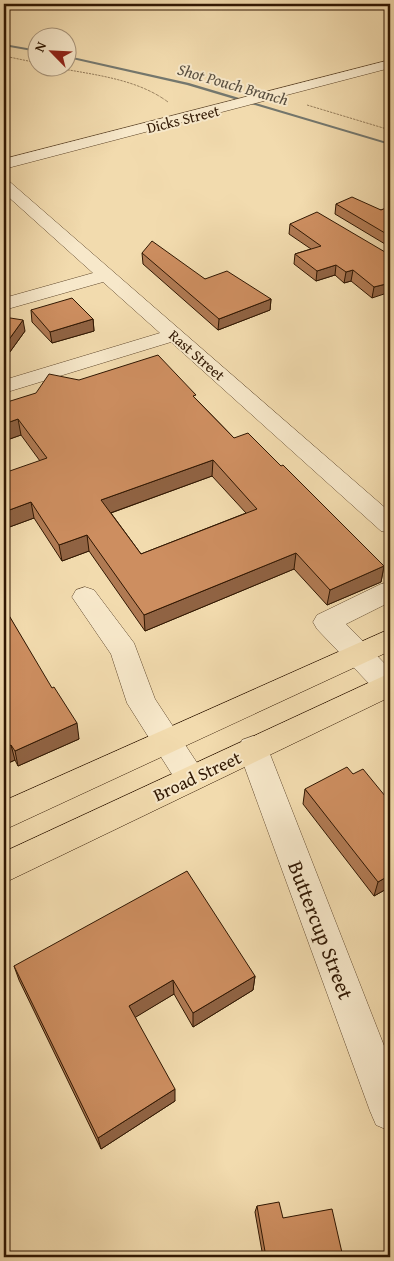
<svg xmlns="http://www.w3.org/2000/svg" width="394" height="1261" font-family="'Gentium Book Plus',serif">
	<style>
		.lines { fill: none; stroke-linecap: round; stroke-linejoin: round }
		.stream { fill: #74786f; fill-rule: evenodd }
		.minor-casing { stroke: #60482d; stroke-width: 1 }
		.major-casing { stroke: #301702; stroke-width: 1 }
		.path { stroke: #301702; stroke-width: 1; stroke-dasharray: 0.5 1; stroke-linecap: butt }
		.minor { fill: #f7e8ca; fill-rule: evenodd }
		.major { fill: #f2dbae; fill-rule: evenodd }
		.wall { fill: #b07a53; stroke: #301702; fill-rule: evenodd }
		.shaded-wall { fill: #906343; stroke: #301702 }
		.building { fill: #cd8e60; stroke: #301702; fill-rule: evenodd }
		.labels { text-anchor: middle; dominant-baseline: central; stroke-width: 4; stroke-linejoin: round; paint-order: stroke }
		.far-street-label { font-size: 15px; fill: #301702; stroke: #f7e8ca }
		.far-water-label { font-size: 16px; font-style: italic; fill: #584f41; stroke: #f7e8ca }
		.street-label { font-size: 18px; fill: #301702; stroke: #f7e8ca }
		.near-street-label { font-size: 21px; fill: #301702; stroke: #f7e8ca }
	</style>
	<rect width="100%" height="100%" fill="#f2dbae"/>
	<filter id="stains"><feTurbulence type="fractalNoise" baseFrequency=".004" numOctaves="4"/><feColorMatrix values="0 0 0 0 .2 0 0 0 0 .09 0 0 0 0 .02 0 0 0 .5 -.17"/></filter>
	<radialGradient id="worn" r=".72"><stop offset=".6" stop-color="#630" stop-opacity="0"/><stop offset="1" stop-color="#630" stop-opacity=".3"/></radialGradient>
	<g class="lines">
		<!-- stream -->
		<g class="stream">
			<path d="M4,44L38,50V52L4,46Z"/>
			<path d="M68,56L189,83L390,143V145L187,85L68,58Z"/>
		</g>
		<!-- minor casing -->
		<g class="minor-casing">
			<g id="minor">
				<path d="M390,60V68L4,169V159Z"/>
				<path d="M4,180L10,182L390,512V533L381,531L171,342L4,393V380L160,333L103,282L4,310V298L93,273L4,193Z"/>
				<path d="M390,582V602L346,624L390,669V696L378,693L317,629L313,622L317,615L381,584Z"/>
				<path d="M85,587L94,590L134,643L155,699L207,778L202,787L191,791L180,787L127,703L111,654L72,597L76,590Z"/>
				<path d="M253,736L264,740L268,749L390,1061V1131L376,1125L370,1111L238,749L242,740Z"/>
			</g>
		</g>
		<!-- major casing -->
		<g class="major-casing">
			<g id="major">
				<path d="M390,629V651L4,830V801Z"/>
				<path d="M390,673V697L4,883V852Z"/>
			</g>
		</g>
		<!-- path -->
		<g class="path">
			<path d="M4,56L38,63"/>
			<path d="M58,68C95,75 137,79 168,102"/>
			<path d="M307,105L390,130"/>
		</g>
		<!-- minor -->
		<use href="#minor" class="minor"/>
		<!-- major -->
		<use href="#major" class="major"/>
	</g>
	<!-- wall -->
	<g class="wall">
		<path d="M336,204L381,210L390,208V247L335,214Z"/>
		<path d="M290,224L385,252L372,298L351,281L344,283L335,275L316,281L294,264L295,254L311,249L289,234Z"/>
		<path d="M142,253L205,279L271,299L270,310L218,330L143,264Z"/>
		<path d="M31,310L93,319L94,331L52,343L32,322Z"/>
		<path d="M4,317L25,331L7,356H4Z"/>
		<path d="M196,399L234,438L281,466L384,566L381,582L327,605L294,569L145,631L89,551L62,561L34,518L4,529L40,461L21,435L4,441V403ZM212,476L246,513L141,554L111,513Z"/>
		<path d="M4,607L79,739L18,766L15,760L4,765Z"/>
		<path d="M305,789L390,887L374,896L303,804Z"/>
		<path d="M14,966L255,976L253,990L193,1027L174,994L135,1017L175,1101L101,1149L19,980Z"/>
		<path d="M257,1206L283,1218L343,1257H263L255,1212Z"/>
	</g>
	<!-- shaded-wall -->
	<g class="shaded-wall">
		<path d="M336,265L335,275L316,281L317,271Z"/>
		<path d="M353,270L351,281L344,283L346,272Z"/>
		<path d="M390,283V292L372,298L374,287Z"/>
		<path d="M271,299L270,310L218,330L219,319Z"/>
		<path d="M93,319L94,331L52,343L50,332Z"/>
		<path d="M23,320L25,331L7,356L5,345Z"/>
		<path d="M18,419L21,435L4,441V424Z"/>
		<path d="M213,460L212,476L102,516L101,500Z"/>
		<path d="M31,502L34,518L4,529V512Z"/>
		<path d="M87,535L89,551L62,561L59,545Z"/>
		<path d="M296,553L294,569L145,631L144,615Z"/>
		<path d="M384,566L381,582L327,605L330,590Z"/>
		<path d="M77,723L79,739L18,766L15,751Z"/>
		<path d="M11,745L15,760L4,765V749Z"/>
		<path d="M390,875V887L374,896L378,882Z"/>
		<path d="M255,976L253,990L193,1027V1013Z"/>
		<path d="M173,980L174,994L131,1020L129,1006Z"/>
		<path d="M175,1089V1101L101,1149L98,1138Z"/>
	</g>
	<!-- building -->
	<g class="building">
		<path d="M352,197L381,210L388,207L390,208V236L336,204Z"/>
		<path d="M317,212L385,252L390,253V283L374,287L353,270L346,272L336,265L317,271L295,254L321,246L290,224Z"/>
		<path d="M152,241L205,279L227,271L271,299L219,319L142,253Z"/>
		<path d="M72,298L93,319L50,332L31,310Z"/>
		<path d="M4,317L23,320L5,345H4Z"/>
		<path d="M158,355L196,395L193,396L234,438L248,433L281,466L283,465L384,566L330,590L296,553L144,615L87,535L59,545L31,502L4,512V473L47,458L18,419L4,424V403L36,393L49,374L79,380ZM213,460L257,509L141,554L101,500Z"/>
		<path d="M4,607L52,688L54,687L77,723L15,751L11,745L4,749Z"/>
		<path d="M347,767L353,774L363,769L390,802V875L378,882L305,789Z"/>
		<path d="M187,871L255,976L193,1013L173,980L129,1006L175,1089L98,1138L14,966Z"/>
		<path d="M279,1202L283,1218L332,1209L343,1257H266L257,1206Z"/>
		<path d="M116,1254L117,1257H109Z"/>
	</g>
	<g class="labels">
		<!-- far-street labels -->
		<g class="far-street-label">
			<text transform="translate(183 119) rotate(-14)">Dicks Street</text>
			<text transform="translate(197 355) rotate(41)">Rast Street</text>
		</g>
		<!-- far-water labels -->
		<g class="far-water-label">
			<text transform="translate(233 84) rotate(16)">Shot Pouch Branch</text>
		</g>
		<!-- street labels -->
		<g class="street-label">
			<text transform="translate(197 776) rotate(-25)">Broad Street</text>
		</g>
		<!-- near-street labels -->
		<g class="near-street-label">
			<text transform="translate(321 930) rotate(69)">Buttercup Street</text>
		</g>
	</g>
	<!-- margin -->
	<rect width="394" height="1261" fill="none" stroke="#f2dbae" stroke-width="20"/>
	<rect x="5" y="5" width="384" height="1251" fill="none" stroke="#301702" stroke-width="2.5"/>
	<rect x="10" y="10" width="374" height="1241" fill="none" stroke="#301702"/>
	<!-- north arrow -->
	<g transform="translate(52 52) rotate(294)"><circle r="24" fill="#f7e8ca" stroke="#a7947a"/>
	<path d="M0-4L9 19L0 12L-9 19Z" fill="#8f2418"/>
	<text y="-8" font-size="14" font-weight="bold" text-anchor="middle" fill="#301702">N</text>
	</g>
	<rect width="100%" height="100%" filter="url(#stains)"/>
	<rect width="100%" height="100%" fill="url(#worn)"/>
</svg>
